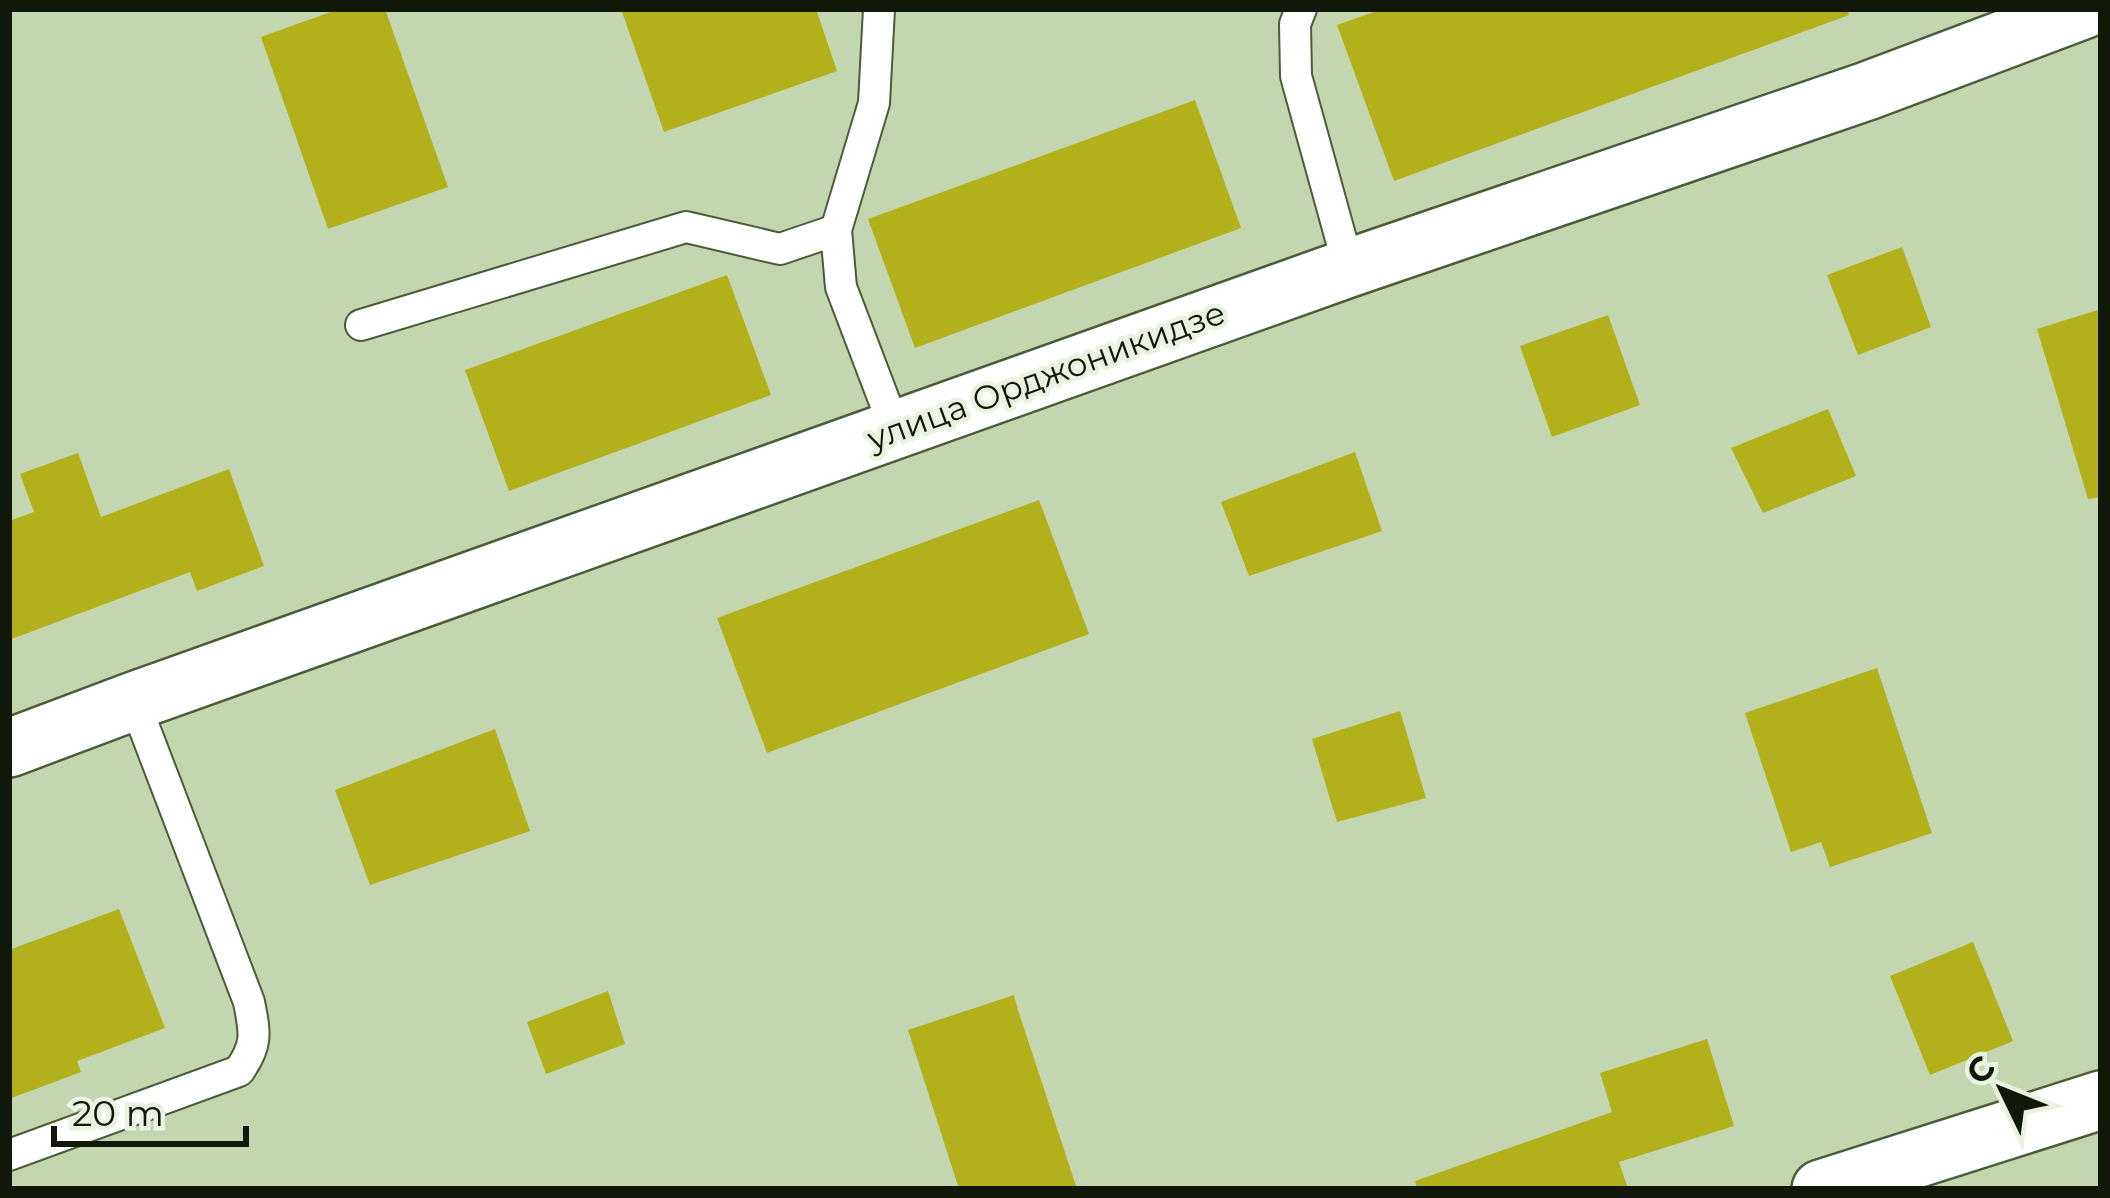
<svg xmlns="http://www.w3.org/2000/svg" width="2110" height="1198" font-family="Montserrat,sans-serif">
	<style>
		.building { fill: #b2b01b }
		.lines { fill: none; stroke-linecap: round; stroke-linejoin: round }
		.service-casing { stroke: #4c5b39; stroke-width: 34 }
		.minor-casing { stroke: #4c5b39; stroke-width: 62 }
		.service { stroke: #fff; stroke-width: 30 }
		.minor { stroke: #fff; stroke-width: 57 }
		.labels { text-anchor: middle; dominant-baseline: central; stroke-width: 9; stroke-linejoin: round; paint-order: stroke }
		.street-label { font-size: 33px; fill: #111709; stroke: #eaf3e0 }
	</style>
	<rect width="100%" height="100%" fill="#c4d6b0"/>
	<!-- building -->
	<g class="building">
		<path d="M339,9H385L448,187L328,229L261,37Z"/>
		<path d="M621,9H816L837,71L664,132Z"/>
		<path d="M1382,9H1847L1849,15L1394,181L1337,25Z"/>
		<path d="M1195,100L1241,228L915,348L868,219Z"/>
		<path d="M1902,247L1931,327L1858,355L1827,275Z"/>
		<path d="M727,275L771,395L509,491L465,370Z"/>
		<path d="M2101,309V497L2088,499L2037,329Z"/>
		<path d="M1608,315L1640,405L1552,437L1520,346Z"/>
		<path d="M1828,409L1856,476L1763,513L1731,448Z"/>
		<path d="M1355,452L1382,531L1249,576L1221,502Z"/>
		<path d="M78,453L101,517L229,469L264,566L197,591L190,572L9,640V521L34,512L20,474Z"/>
		<path d="M1039,500L1089,634L767,753L717,618Z"/>
		<path d="M1877,668L1932,833L1830,867L1821,842L1791,852L1745,713Z"/>
		<path d="M1400,711L1426,798L1337,822L1312,739Z"/>
		<path d="M495,729L530,831L370,885L335,790Z"/>
		<path d="M119,909L165,1028L77,1061L81,1072L9,1099V950Z"/>
		<path d="M1973,942L2013,1041L1930,1075L1890,976Z"/>
		<path d="M608,991L625,1044L546,1074L527,1022Z"/>
		<path d="M1014,995L1018,1010L1077,1189H959L908,1030Z"/>
		<path d="M1707,1039L1734,1126L1619,1162L1628,1189H1417L1415,1181L1612,1112L1600,1073Z"/>
	</g>
	<g class="lines">
		<!-- service casing -->
		<g class="service-casing">
			<g id="service">
				<path d="M879,9L874,103L836,230L841,287L895,429"/>
				<path d="M1301,9L1295,24L1296,76L1349,268"/>
				<path d="M361,325L686,227L780,249L836,230"/>
				<path d="M9,1155L239,1071C258,1044 255,1033 249,1002L134,701"/>
			</g>
		</g>
		<!-- minor casing -->
		<g class="minor-casing">
			<g id="minor">
				<path d="M9,748L134,701L1349,268L1867,91L2085,9"/>
				<path d="M1821,1189L2101,1100"/>
			</g>
		</g>
		<!-- service -->
		<use href="#service" class="service"/>
		<!-- minor -->
		<use href="#minor" class="minor"/>
	</g>
	<g class="labels">
		<!-- street labels -->
		<g class="street-label">
			<text transform="translate(1046 375) rotate(-20)">улица Орджоникидзе</text>
		</g>
	</g>
	<!-- border -->
	<rect width="2110" height="1198" fill="none" stroke="#111709" stroke-width="24"/>
	<!-- north arrow -->
	<g transform="translate(2002 1090) rotate(313)" stroke="#eaf3e0" stroke-width="9" paint-order="stroke">
	<path d="M0-9L21 45L0 30L-21 45Z" fill="#111709"/>
	<text y="-18" font-size="33" font-weight="bold" text-anchor="middle" fill="#111709">С</text>
	</g>
	<!-- scale -->
	<path d="M54 1126v18h192v-18" fill="none" stroke="#111709" stroke-width="6"/>
	<text x="72" y="1126" font-size="36" fill="#111709" stroke="#eaf3e0" stroke-width="9" paint-order="stroke">20 m</text>
</svg>
